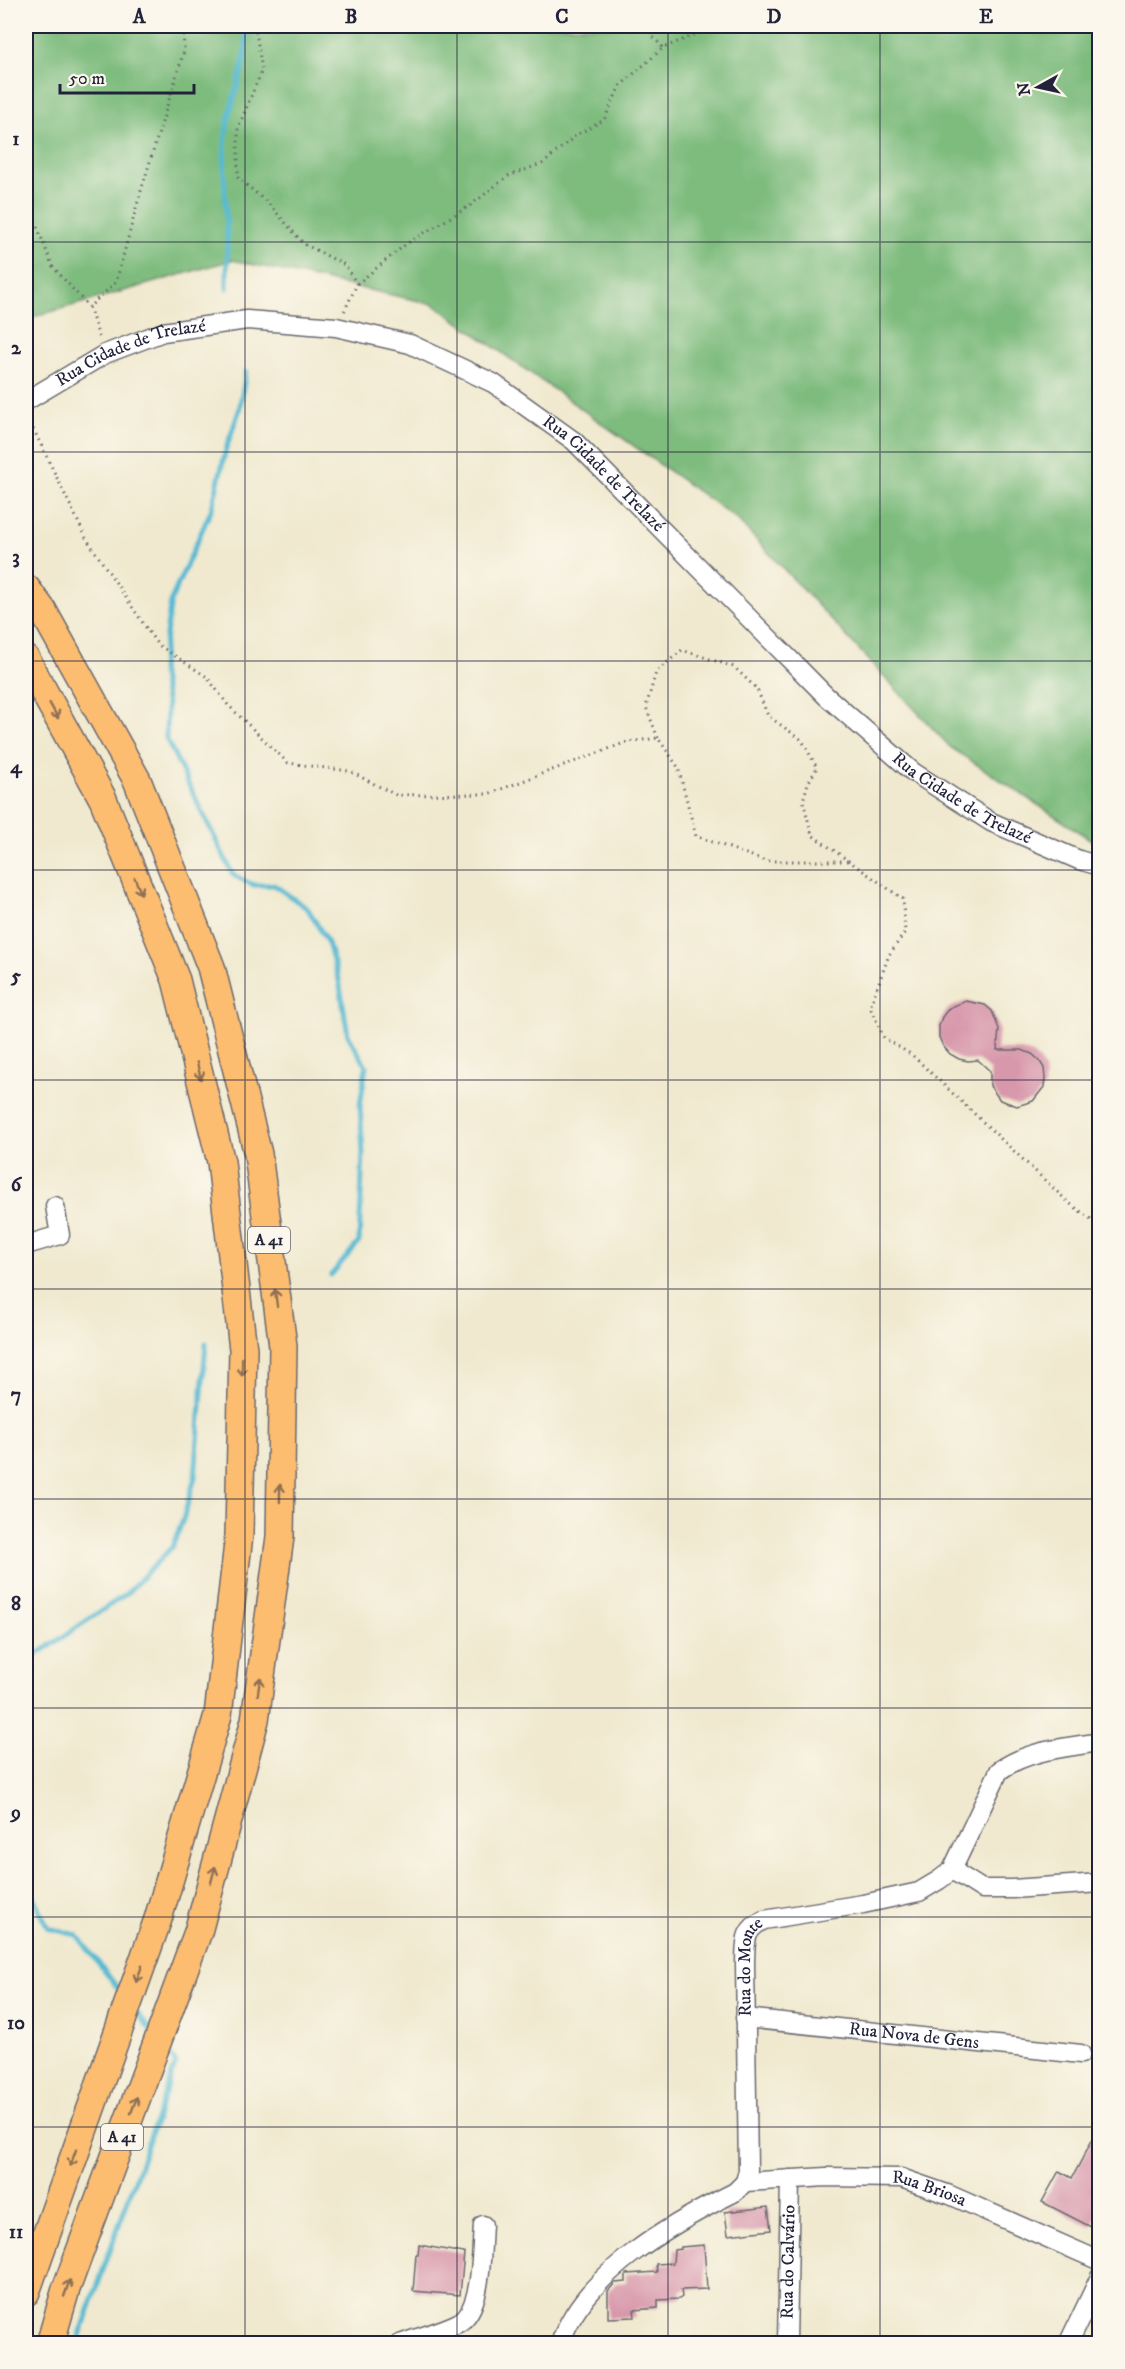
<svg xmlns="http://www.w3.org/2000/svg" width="1125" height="2369" font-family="'IM FELL DW Pica',serif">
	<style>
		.forest { fill: #7ebc7e; stroke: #506f5c; stroke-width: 1.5 }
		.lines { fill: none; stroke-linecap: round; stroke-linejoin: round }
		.stream { stroke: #54b9d2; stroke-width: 5 }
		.building { fill: #d898ac }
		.minor-casing { stroke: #6a686f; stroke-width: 21 }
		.highway-casing { stroke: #6a686f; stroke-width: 30 }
		.path { stroke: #6a686f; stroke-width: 3; stroke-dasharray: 1.5 4.5; stroke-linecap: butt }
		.minor { stroke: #fff; stroke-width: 18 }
		.highway { stroke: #fcbd6f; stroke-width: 27 }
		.oneway { stroke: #8f7055 }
		.grid { fill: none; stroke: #22223b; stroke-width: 1.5; stroke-opacity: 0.55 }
		.labels { text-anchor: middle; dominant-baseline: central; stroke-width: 5; stroke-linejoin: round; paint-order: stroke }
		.shield { fill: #fbf7ec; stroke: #636270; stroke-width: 1.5 }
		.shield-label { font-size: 16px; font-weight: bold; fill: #22223b }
		.street-label { font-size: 18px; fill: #22223b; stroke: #fbf7ec }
		.neatline { fill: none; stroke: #22223b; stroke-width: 2 }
		.grid-label { font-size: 20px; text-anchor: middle; font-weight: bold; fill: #22223b }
	</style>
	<rect width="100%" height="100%" fill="#fbf7ec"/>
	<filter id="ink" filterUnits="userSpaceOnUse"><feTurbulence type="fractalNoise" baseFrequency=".0167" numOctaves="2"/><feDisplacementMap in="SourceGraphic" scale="12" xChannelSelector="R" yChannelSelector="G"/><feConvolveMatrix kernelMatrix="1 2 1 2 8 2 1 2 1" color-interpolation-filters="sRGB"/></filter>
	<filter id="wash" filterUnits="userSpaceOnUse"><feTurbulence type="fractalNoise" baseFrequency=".008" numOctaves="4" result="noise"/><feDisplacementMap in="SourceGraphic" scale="24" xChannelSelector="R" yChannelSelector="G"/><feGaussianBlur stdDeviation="1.35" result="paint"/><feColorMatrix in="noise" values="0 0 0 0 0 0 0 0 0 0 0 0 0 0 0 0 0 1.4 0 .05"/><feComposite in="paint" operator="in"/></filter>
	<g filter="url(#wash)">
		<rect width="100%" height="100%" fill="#f0e9cf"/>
		<!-- forest -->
		<path class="forest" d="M26,26H1099V845L950,747L737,519L433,304L232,260L26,319Z"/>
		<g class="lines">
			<!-- stream -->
			<g class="stream">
				<path d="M227,288C227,265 228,241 226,218C225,187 222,157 227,126C233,92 250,60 245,26"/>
				<path d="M246,372L239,411L226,449L212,508L171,600L161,669L167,706L166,738L233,875L253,885H274L308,909L328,943L339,980L348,1035L366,1066L360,1106L363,1153L359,1242L331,1275"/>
				<path d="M26,1662L126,1594L172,1547L183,1520L195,1477L206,1343"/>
				<path d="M26,1881L48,1928L77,1935L123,1995"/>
				<path d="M134,2009L153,2033"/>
				<path d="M77,2344L176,2063L164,2047"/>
			</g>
		</g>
		<g id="blocks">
			<!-- building -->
			<g class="building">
				<path d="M966,1001L985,1005L992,1011L999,1029L997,1050H1022L1032,1054L1039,1060L1044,1068L1045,1078L1044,1087L1033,1101L1017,1106L1000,1100L990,1086V1071L978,1060L968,1061L959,1059L950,1054L943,1046L939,1037V1026L942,1017L949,1008Z"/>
				<path d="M1100,2125V2212L1091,2227L1042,2202L1059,2171L1072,2178Z"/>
				<path d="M768,2207L771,2230L728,2235L725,2212Z"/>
				<path d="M419,2245L464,2253L460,2295L413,2291L416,2255H418Z"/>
				<path d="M704,2245L707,2289L681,2290L682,2297L679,2299L658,2300V2308L634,2310L635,2317L608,2318V2291L615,2283L626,2282V2274L657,2272L656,2264L673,2263L674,2250L681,2249V2247Z"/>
			</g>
		</g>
	</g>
	<g filter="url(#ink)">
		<use href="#blocks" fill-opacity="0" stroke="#6a686f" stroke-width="1.5"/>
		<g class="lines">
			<!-- minor casing -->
			<g class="minor-casing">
				<g id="minor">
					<path id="s1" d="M26,401L105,354L163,332L247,320L336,327L410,344L493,383L574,441L826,696L913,772L991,822L1079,860L1100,866"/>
					<path d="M26,1245L60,1235L55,1206"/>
					<path d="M952,1870L982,1889H1012L1100,1883"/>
					<path id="s2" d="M745,2018L1081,2054"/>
					<path id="s3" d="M745,2182L826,2177L901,2178L950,2195L1100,2261"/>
					<path d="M400,2344C418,2337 440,2332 458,2323C483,2311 481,2250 483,2225"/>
					<path id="s4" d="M560,2344C583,2273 673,2223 735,2192L745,2182L748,2170L745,1963C746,1941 743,1930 764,1920L863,1904L919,1892L939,1880L952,1870L999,1771C1027,1750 1065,1748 1100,1742"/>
					<path id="s5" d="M787,2344L790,2179"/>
					<path d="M1068,2344L1100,2277"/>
				</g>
			</g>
			<!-- highway casing -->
			<g class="highway-casing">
				<g id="highway">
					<path d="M26,588L43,611L137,780L211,967L258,1154L283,1346L280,1537L255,1720L198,1932L66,2289L50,2344"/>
					<path d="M26,659L103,799L176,980L221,1162L243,1349L239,1535L218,1715L158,1919L26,2292"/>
				</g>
			</g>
			<!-- path -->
			<g class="path">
				<path d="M255,26L262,70L238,128V178L268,203L304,244L345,265L357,284L344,312"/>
				<path d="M652,26L651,34L663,48"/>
				<path d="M26,199L53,267L89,307"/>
				<path d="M357,284L406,244L471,205L508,176L544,163L576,135L604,120L620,86L663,48L716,26"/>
				<path d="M99,337L89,307L116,282L140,194L184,51L183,26"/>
				<path d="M28,418L86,538L157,644L207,677L228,705L288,763L349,771L396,795L488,794L627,742L658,738L678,767L696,836L766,861H849"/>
				<path d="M658,738L646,707L656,672L682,650L734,667L757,689L768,716L802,740L817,768L808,783L803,801L812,835L903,899L905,932L889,955L870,1007L884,1038L912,1055L1068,1202L1100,1226"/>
			</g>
			<!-- minor -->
			<use href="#minor" class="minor"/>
			<!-- highway -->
			<use href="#highway" class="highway"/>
		</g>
		<!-- one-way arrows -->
		<defs><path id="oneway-shaft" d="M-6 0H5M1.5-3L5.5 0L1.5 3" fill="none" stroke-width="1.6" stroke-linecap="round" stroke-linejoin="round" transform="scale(1.5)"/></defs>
		<g class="oneway">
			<use href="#oneway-shaft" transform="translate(54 711) rotate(61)"/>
			<use href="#oneway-shaft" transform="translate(138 886) rotate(68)"/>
			<use href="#oneway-shaft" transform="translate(199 1071) rotate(76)"/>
			<use href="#oneway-shaft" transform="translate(276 1298) rotate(-97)"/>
			<use href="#oneway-shaft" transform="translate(242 1367) rotate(91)"/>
			<use href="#oneway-shaft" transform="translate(280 1493) rotate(-89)"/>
			<use href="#oneway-shaft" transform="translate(259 1686) rotate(-82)"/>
			<use href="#oneway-shaft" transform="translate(213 1875) rotate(-75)"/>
			<use href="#oneway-shaft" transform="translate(139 1974) rotate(110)"/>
			<use href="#oneway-shaft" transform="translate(134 2105) rotate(-70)"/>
			<use href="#oneway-shaft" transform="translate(73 2158) rotate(110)"/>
			<use href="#oneway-shaft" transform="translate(67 2288) rotate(-71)"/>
		</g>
	</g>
	<!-- grid -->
	<path class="grid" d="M245,26V2344M457,26V2344M668,26V2344M880,26V2344M26,242H1100M26,452H1100M26,661H1100M26,870H1100M26,1080H1100M26,1289H1100M26,1499H1100M26,1708H1100M26,1917H1100M26,2127H1100"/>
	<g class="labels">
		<!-- shield labels -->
		<g class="shield">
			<rect x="248" y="1227" width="42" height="26" rx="4.5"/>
			<rect x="101" y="2124" width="42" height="26" rx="4.5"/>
		</g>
		<g class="shield-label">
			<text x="269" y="1240">A 41</text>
			<text x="122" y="2137">A 41</text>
		</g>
		<!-- street labels -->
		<g class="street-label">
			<text stroke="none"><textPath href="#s1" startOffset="117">Rua Cidade de Trelazé</textPath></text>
			<text stroke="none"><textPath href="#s1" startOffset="639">Rua Cidade de Trelazé</textPath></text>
			<text stroke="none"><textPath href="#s1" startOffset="1125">Rua Cidade de Trelazé</textPath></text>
			<text stroke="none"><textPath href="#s4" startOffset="468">Rua do Monte</textPath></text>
			<text stroke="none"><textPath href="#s2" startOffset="170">Rua Nova de Gens</textPath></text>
			<text stroke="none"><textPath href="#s3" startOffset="186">Rua Briosa</textPath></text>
			<text stroke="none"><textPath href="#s5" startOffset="82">Rua do Calvário</textPath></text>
		</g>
	</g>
	<!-- margin -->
	<rect width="1125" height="2369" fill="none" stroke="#fbf7ec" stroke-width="66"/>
	<!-- north arrow -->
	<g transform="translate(1038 87) rotate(262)" stroke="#fbf7ec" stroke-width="4.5" paint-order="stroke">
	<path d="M0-4.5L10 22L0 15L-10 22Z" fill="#22223b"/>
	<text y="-9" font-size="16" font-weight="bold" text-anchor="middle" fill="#22223b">N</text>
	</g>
	<!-- scale -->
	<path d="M60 84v9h134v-9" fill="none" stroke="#22223b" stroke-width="3"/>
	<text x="69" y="84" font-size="18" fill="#22223b" stroke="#fbf7ec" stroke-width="4.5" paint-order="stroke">50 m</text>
	<rect x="33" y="33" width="1059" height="2303" class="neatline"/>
	<g class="grid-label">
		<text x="139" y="23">A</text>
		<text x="351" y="23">B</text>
		<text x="562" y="23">C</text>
		<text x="774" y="23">D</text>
		<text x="986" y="23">E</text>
		<text x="16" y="145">1</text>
		<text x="16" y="354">2</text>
		<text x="16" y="563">3</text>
		<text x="16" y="773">4</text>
		<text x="16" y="982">5</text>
		<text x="16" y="1191">6</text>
		<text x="16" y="1401">7</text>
		<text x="16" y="1610">8</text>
		<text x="16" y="1819">9</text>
		<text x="16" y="2029">10</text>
		<text x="16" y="2238">11</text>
	</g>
</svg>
